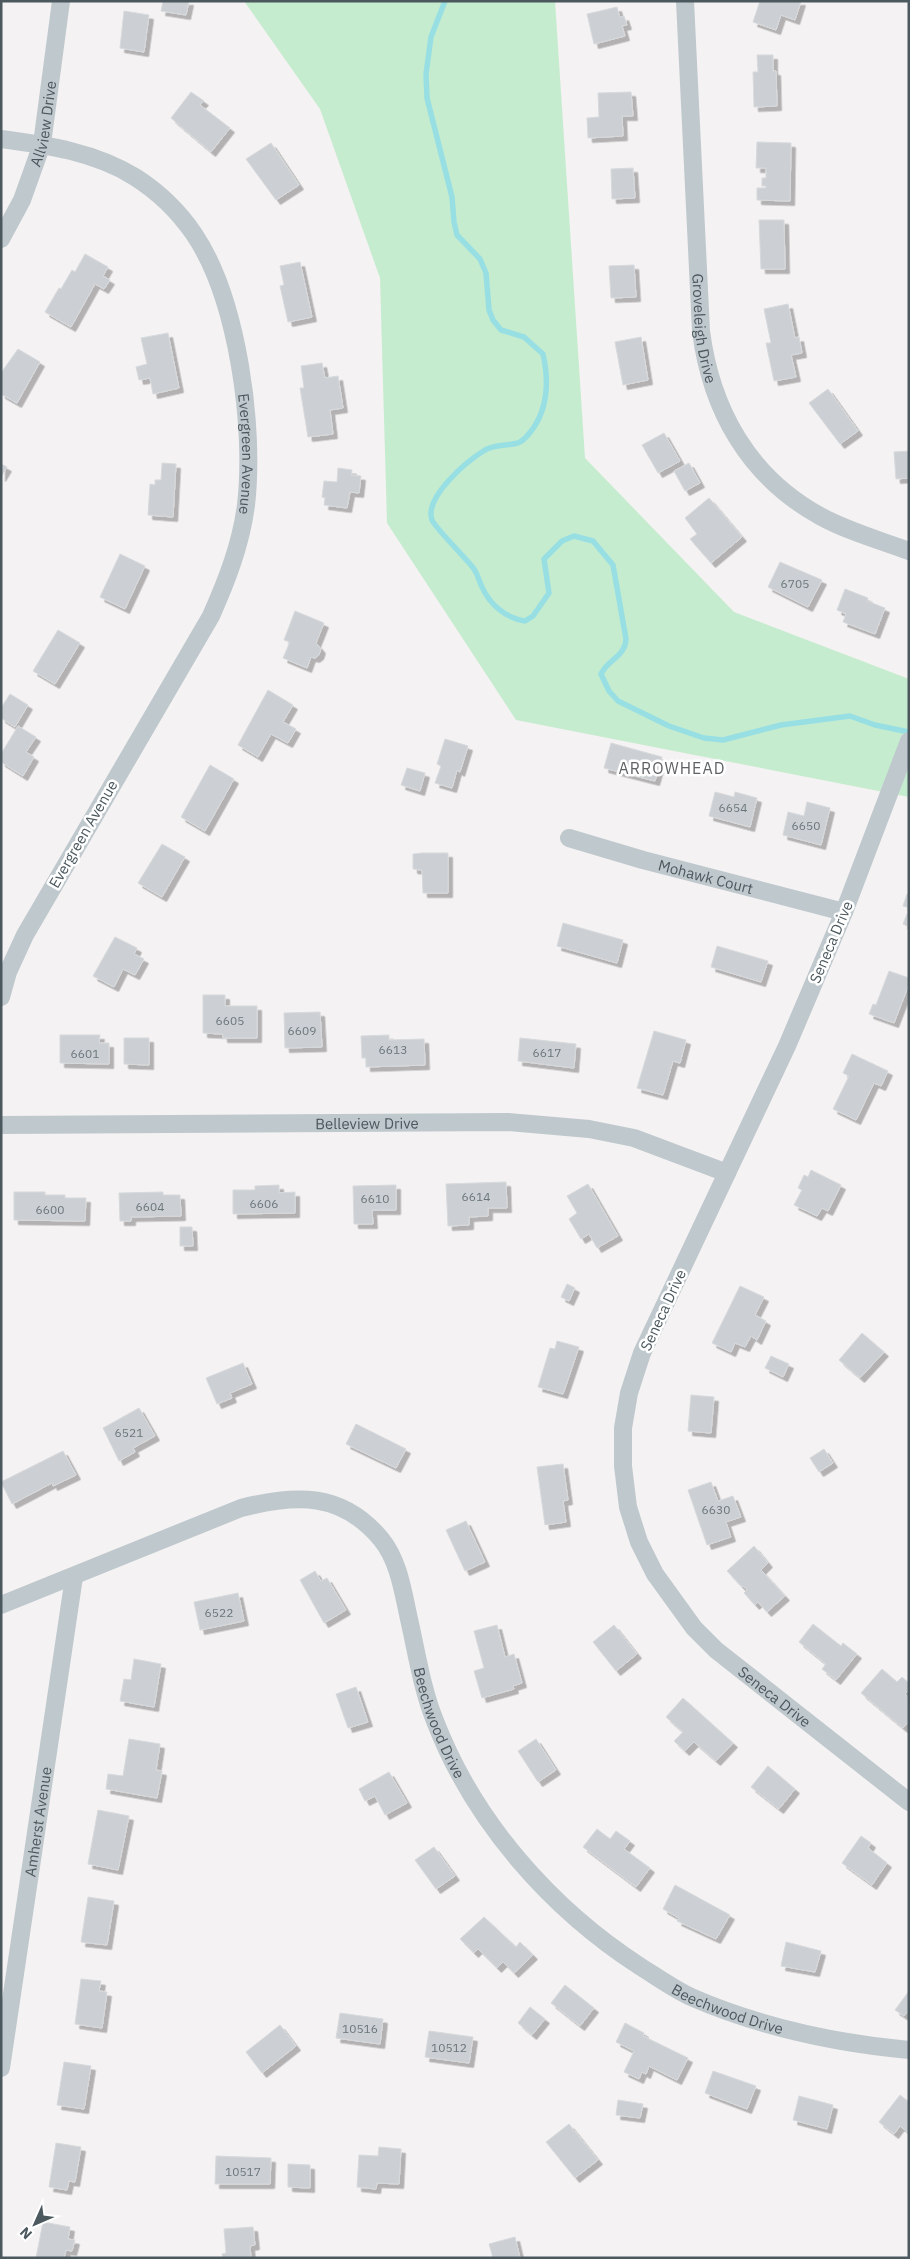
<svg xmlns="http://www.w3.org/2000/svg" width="910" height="2259" font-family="'IBM Plex Sans',sans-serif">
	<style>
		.green { fill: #c6eccf }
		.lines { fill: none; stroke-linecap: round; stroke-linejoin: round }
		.stream { stroke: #98dfe4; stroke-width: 5.5 }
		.building { fill: #ccd0d4; stroke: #d7d9dc; filter: url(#shadow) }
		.minor { stroke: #bfc8cd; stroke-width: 18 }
		.labels { text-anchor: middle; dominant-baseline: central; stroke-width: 5; stroke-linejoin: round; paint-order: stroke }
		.number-label { font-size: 12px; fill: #6b767c }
		.street-label { font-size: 15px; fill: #4b585e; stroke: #fff }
		.neighbourhood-label { font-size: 16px; letter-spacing: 1px; fill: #5f6366; stroke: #fff }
	</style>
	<defs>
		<filter id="shadow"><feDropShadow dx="4.5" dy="4.5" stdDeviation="0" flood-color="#0004"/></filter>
	</defs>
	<rect width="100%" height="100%" fill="#f4f2f2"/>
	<!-- green -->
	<path class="green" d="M244,1H555L585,458L734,612L909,679V797L516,720L387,523L380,278L320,109Z"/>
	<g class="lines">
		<!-- stream -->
		<path class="stream" d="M445,1L431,37L426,74L427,98L452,197L454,222L457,235L480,259L486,273L489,310L493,320L501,330L524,337L543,354C549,381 548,408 532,430C528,435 524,441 518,443C506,446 496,444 485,450C467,461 424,497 432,520C436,529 466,558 474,569C478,575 479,581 482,587C490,605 506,618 525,621L533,616L549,593L544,559L562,541L574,536L593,541L613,565L626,639C625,657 608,659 601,674L609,691L618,701L669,726L704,738L723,740L781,725L850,716L875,725L909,732"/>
	</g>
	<!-- building -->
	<g class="building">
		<path d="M163,1H189L186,15L161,11Z"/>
		<path d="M760,1H801L795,20L781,15L776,30L753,22Z"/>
		<path d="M617,7L620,18L624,16L627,25L622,26L625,36L594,44L587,14Z"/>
		<path d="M124,11L149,15L144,52L120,48Z"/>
		<path d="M757,55H773V71H776L777,106L754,107L753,72H758Z"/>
		<path d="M191,92L204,101L200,105L230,128L211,152L171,118Z"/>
		<path d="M631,92L633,116H622L623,136L588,138L587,118L599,117L598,93Z"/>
		<path d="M757,142L791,143L790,201L757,200V188H766V186H762V178H766V168H756Z"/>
		<path d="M271,143L299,185L276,200L246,159Z"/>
		<path d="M633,168L635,198L612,199L611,169Z"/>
		<path d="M759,220H784L785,269H761Z"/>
		<path d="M85,254L108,267L103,276L110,280L104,289L95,284L71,327L45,312L59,288L61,289L72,270L75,272Z"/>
		<path d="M300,262L312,317L288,322L280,286L284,285L280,266Z"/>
		<path d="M634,265L636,297L611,298L609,266Z"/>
		<path d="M788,304L795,338L799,337L802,353L791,355L796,377L774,381L766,343H771L764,309Z"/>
		<path d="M168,333L179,388L153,394L150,378L139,380L136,367L147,364L141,338Z"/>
		<path d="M641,337L648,380L623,385L615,342Z"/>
		<path d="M18,349L40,362L17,403L1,394V373Z"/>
		<path d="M322,363L325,378L338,376L343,408L330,410L333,434L308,437L300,388H304L301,366Z"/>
		<path d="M828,389L858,431L840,444L809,403Z"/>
		<path d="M664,433L680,461L658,473L642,445Z"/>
		<path d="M909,451V478L896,479L894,452Z"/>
		<path d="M162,463L176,464L173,517L148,515L150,484L155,485V480H161Z"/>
		<path d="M689,463L700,483L685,491L674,471Z"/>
		<path d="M1,464L7,467L1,477Z"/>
		<path d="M338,468L352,470L351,475L361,476L359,493L350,492L347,508L324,505L325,498L322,497L324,481L337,482Z"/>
		<path d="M709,498L742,537L711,563L690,539L697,534L685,518Z"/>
		<path d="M120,554L145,566L125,609L100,597Z"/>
		<path d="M780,562L822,580L808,607L768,587Z"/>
		<path d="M845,589L868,598L867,601L885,608L875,634L843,622L846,614L837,610Z"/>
		<path d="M295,611L324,623L316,643L321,649L319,655L315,658L311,657L307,668L283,658L290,642L284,640Z"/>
		<path d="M58,630L80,643L55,684L33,671Z"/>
		<path d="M268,690L293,705L283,722L296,729L288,743L271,734L258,757L238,745Z"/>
		<path d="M10,694L28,705L15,727L1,718V708Z"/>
		<path d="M18,726L36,737L26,752L34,757L23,776L1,762V754Z"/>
		<path d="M445,739L468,746L460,772L457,770L452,788L435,783L441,766L437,764Z"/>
		<path d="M611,743L662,757L655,781L604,768Z"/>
		<path d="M210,765L234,779L205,831L181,817Z"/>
		<path d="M407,768L425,773L420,791L401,785Z"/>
		<path d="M715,792L734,797L735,792L757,798L750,827L709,816Z"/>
		<path d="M807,802L830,808L821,845L783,835L788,812L804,816Z"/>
		<path d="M162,844L185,857L162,897L138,883Z"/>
		<path d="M422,853H448V893H423L422,870L413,869V854Z"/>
		<path d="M907,894H909V908L903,906Z"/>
		<path d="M909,909V927L903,924Z"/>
		<path d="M563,923L623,940L617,963L557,946Z"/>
		<path d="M115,937L137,948L134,954L144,959L135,975L123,969L114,987L93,976Z"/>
		<path d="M717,946L768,961L761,982L711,967Z"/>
		<path d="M889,971L909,978V984L894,1023L869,1014L873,1004L876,1005Z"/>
		<path d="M203,995H225V1006H257V1038H223V1034L203,1033Z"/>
		<path d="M320,1012L322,1047L285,1048L284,1013Z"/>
		<path d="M654,1031L686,1040L680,1063L673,1061L663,1095L637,1088Z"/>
		<path d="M60,1035H100L99,1043H109V1064L60,1063Z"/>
		<path d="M389,1035V1040L424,1039L425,1065L366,1067V1058H362L361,1036Z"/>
		<path d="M124,1038H149V1065L124,1064Z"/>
		<path d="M520,1038L576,1044L574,1068L518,1061Z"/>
		<path d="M852,1054L888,1071L881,1086L874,1083L856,1120L833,1109L849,1076L843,1073Z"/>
		<path d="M811,1170L841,1185L828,1211L822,1208L817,1216L794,1205L802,1190L798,1188L804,1175L808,1177Z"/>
		<path d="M506,1182L507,1208H488V1216L469,1217V1225L448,1226L446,1184Z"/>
		<path d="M588,1184L618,1236L597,1248L589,1234L581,1239L569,1219L577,1213L567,1196Z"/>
		<path d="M279,1185V1193L295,1192V1213L233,1214V1190H255V1186Z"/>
		<path d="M396,1185V1210H372L373,1224H354L353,1186Z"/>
		<path d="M14,1192H45V1195H65V1198H86L85,1221L14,1220Z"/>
		<path d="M163,1192V1195H180L181,1216L131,1217V1221H120L119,1193Z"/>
		<path d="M180,1227H192L193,1246H180Z"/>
		<path d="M567,1284L575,1288L569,1301L561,1297Z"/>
		<path d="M740,1286L764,1297L755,1315L766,1321L757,1340L751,1336L745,1347L735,1343L731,1352L712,1343Z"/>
		<path d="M862,1333L884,1352L860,1378L839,1360Z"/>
		<path d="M557,1341L579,1347L563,1394L538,1387L550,1348L555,1349Z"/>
		<path d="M771,1356L789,1364L783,1377L765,1368Z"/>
		<path d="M243,1363L252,1384L230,1393L232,1398L217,1404L206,1378Z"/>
		<path d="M691,1395L714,1397L711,1433L688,1431Z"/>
		<path d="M139,1408L155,1436L133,1448L135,1452L119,1461L103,1428Z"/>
		<path d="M356,1424L406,1449L396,1468L346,1444Z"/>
		<path d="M824,1449L833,1463L819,1472L810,1458Z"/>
		<path d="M63,1451L76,1475L53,1486L52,1483L12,1504L1,1482Z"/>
		<path d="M563,1464L568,1500L563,1501L566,1522L545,1525L537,1467Z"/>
		<path d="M711,1482L718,1501L733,1496L741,1517L726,1522L731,1537L707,1545L688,1490Z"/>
		<path d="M466,1521L485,1562L465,1571L446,1530Z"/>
		<path d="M754,1546L768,1563L761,1570L785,1596L767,1612L758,1602L755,1605L744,1593L747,1590L743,1586L742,1587L727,1571Z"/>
		<path d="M315,1571L321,1581L327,1578L346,1610L324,1623L300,1580Z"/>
		<path d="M238,1593L244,1621L200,1630L194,1602Z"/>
		<path d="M813,1624L841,1646L843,1643L857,1654L836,1680L822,1669L826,1664L799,1642Z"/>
		<path d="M497,1625L505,1657L514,1654L522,1683L513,1686L514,1689L482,1698L474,1671L484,1668L474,1631Z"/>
		<path d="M614,1625L637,1654L616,1671L593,1642Z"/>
		<path d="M134,1659L161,1664L154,1707L120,1701L124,1679L131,1680Z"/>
		<path d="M882,1669L897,1682L902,1677L909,1683V1690L905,1694L909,1698V1721L903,1728L861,1693Z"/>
		<path d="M356,1687L368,1722L348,1728L336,1694Z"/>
		<path d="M683,1698L733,1743L716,1761L694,1742L685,1751L674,1741L683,1732L666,1717Z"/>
		<path d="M129,1739L160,1744L156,1770L162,1771L157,1798L106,1789L108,1774L123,1776Z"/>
		<path d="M536,1739L556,1770L538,1782L518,1751Z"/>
		<path d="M768,1766L795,1789L779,1809L751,1787Z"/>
		<path d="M389,1772L407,1803L385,1815L375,1796L365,1801L359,1789Z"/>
		<path d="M98,1810L129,1816L118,1870L88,1864Z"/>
		<path d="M597,1829L610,1839L616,1831L630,1841L624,1849L650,1868L636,1887L583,1847Z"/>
		<path d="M861,1836L871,1843L868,1848L887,1863L872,1885L842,1863Z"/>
		<path d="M434,1847L455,1876L436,1889L415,1860Z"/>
		<path d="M675,1885L730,1915L716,1939L677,1921L679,1918L663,1909Z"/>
		<path d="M88,1897L114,1901L107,1945L81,1942Z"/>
		<path d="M484,1917L516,1947L520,1942L533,1955L514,1973L503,1962L497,1968L478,1949L474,1953L460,1939Z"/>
		<path d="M786,1942L821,1951L815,1972L781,1966Z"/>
		<path d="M81,1979L101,1981L99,1991L107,1992L102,2028L75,2024Z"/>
		<path d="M565,1985L594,2008L580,2026L551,2003Z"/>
		<path d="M909,1991V2010L904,2016L895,2010Z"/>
		<path d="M530,2007L545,2019L532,2035L518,2023Z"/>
		<path d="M340,2013L383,2019L380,2044L336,2038Z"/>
		<path d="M625,2023L644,2033L643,2036L688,2058L677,2080L649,2066L646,2074L642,2072L639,2079L624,2072L634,2051L616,2042Z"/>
		<path d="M280,2025L296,2046L262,2073L246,2052Z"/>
		<path d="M429,2031L473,2037L469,2063L425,2057Z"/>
		<path d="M64,2062L91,2066L84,2109L57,2105Z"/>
		<path d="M713,2071L756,2086L747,2109L705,2093Z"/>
		<path d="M900,2095L909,2102V2133L900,2126L894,2134L879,2122Z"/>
		<path d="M799,2096L833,2105L827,2129L793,2120Z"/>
		<path d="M618,2100L643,2104L640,2118L616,2115Z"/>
		<path d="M569,2124L598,2160L575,2178L546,2142Z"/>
		<path d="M56,2143L81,2147L75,2182L69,2181L67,2190L49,2187Z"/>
		<path d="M379,2147L401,2149L399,2184L377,2183L376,2189L357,2187L359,2155L378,2156Z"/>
		<path d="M216,2156L271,2158L270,2184H215Z"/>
		<path d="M288,2164L310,2165V2188L288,2187Z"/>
		<path d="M43,2222L70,2227L68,2239L75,2240L72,2251L66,2250L64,2258H36Z"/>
		<path d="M253,2227L255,2245L250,2246L251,2258H223L222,2254L226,2253L224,2229Z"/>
		<path d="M515,2237L520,2258H493L489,2244Z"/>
	</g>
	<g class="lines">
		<!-- minor -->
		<g class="minor">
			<path id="s1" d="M685,1L701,331C711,410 749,477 820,516C847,531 879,540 909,551"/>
			<path id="s2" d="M1,139C47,145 95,152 135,177C157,191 179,212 194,234C238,299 255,428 246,505C241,544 227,580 211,616L25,935L8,972L1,997"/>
			<path id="s3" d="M1,239L22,200L42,144L61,1"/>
			<path id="s4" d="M909,741L844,912L787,1046L642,1353L629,1393L623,1428V1466L628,1507L639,1542L655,1574L694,1628L716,1650L909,1802"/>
			<path id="s5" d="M569,838L643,860L844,912"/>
			<path id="s6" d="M1,1125L508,1122L589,1129L634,1138L727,1173"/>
			<path id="s7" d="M1,1605L241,1508C296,1494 342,1492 381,1539C399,1561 403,1592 409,1619C417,1654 422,1689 435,1721C474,1822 551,1909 641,1967C657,1977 674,1989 691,1997C760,2027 834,2043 909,2050"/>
			<path id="s8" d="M1,2068L74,1577"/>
		</g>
	</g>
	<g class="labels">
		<!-- number labels -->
		<g class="number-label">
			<text x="795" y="583">6705</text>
			<text x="733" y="807">6654</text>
			<text x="806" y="825">6650</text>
			<text x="230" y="1020">6605</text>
			<text x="302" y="1030">6609</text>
			<text x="393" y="1049">6613</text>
			<text x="547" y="1052">6617</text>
			<text x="85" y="1053">6601</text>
			<text x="476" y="1196">6614</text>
			<text x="375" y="1198">6610</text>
			<text x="264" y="1203">6606</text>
			<text x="150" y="1206">6604</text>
			<text x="50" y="1209">6600</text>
			<text x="129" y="1432">6521</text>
			<text x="716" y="1509">6630</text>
			<text x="219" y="1612">6522</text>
			<text x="360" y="2028">10516</text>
			<text x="449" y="2047">10512</text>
			<text x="243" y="2171">10517</text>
		</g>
		<!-- street labels -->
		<g class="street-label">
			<text stroke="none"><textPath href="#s3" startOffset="124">Allview Drive</textPath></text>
			<text stroke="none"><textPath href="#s1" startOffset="328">Groveleigh Drive</textPath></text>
			<text stroke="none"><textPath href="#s2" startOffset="452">Evergreen Avenue</textPath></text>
			<text transform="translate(83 834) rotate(-60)">Evergreen Avenue</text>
			<text stroke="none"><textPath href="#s5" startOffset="142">Mohawk Court</textPath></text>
			<text transform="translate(831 942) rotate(-67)">Seneca Drive</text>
			<text stroke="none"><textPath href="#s6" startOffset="366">Belleview Drive</textPath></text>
			<text transform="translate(663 1310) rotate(-65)">Seneca Drive</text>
			<text stroke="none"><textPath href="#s4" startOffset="1070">Seneca Drive</textPath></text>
			<text stroke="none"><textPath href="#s7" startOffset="606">Beechwood Drive</textPath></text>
			<text stroke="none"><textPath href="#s8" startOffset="249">Amherst Avenue</textPath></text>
			<text stroke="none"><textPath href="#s7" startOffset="1026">Beechwood Drive</textPath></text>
		</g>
		<!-- neighbourhood labels -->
		<g class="neighbourhood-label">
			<text x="672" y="768">ARROWHEAD</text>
		</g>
	</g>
	<!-- border -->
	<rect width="910" height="2259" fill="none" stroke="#4b585e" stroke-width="5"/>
	<!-- north arrow -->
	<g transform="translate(35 2224) rotate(225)" stroke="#ffffff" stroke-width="4" paint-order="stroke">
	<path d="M0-4L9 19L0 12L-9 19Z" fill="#4b585e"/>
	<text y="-8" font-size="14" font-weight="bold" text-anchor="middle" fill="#4b585e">N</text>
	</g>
</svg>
